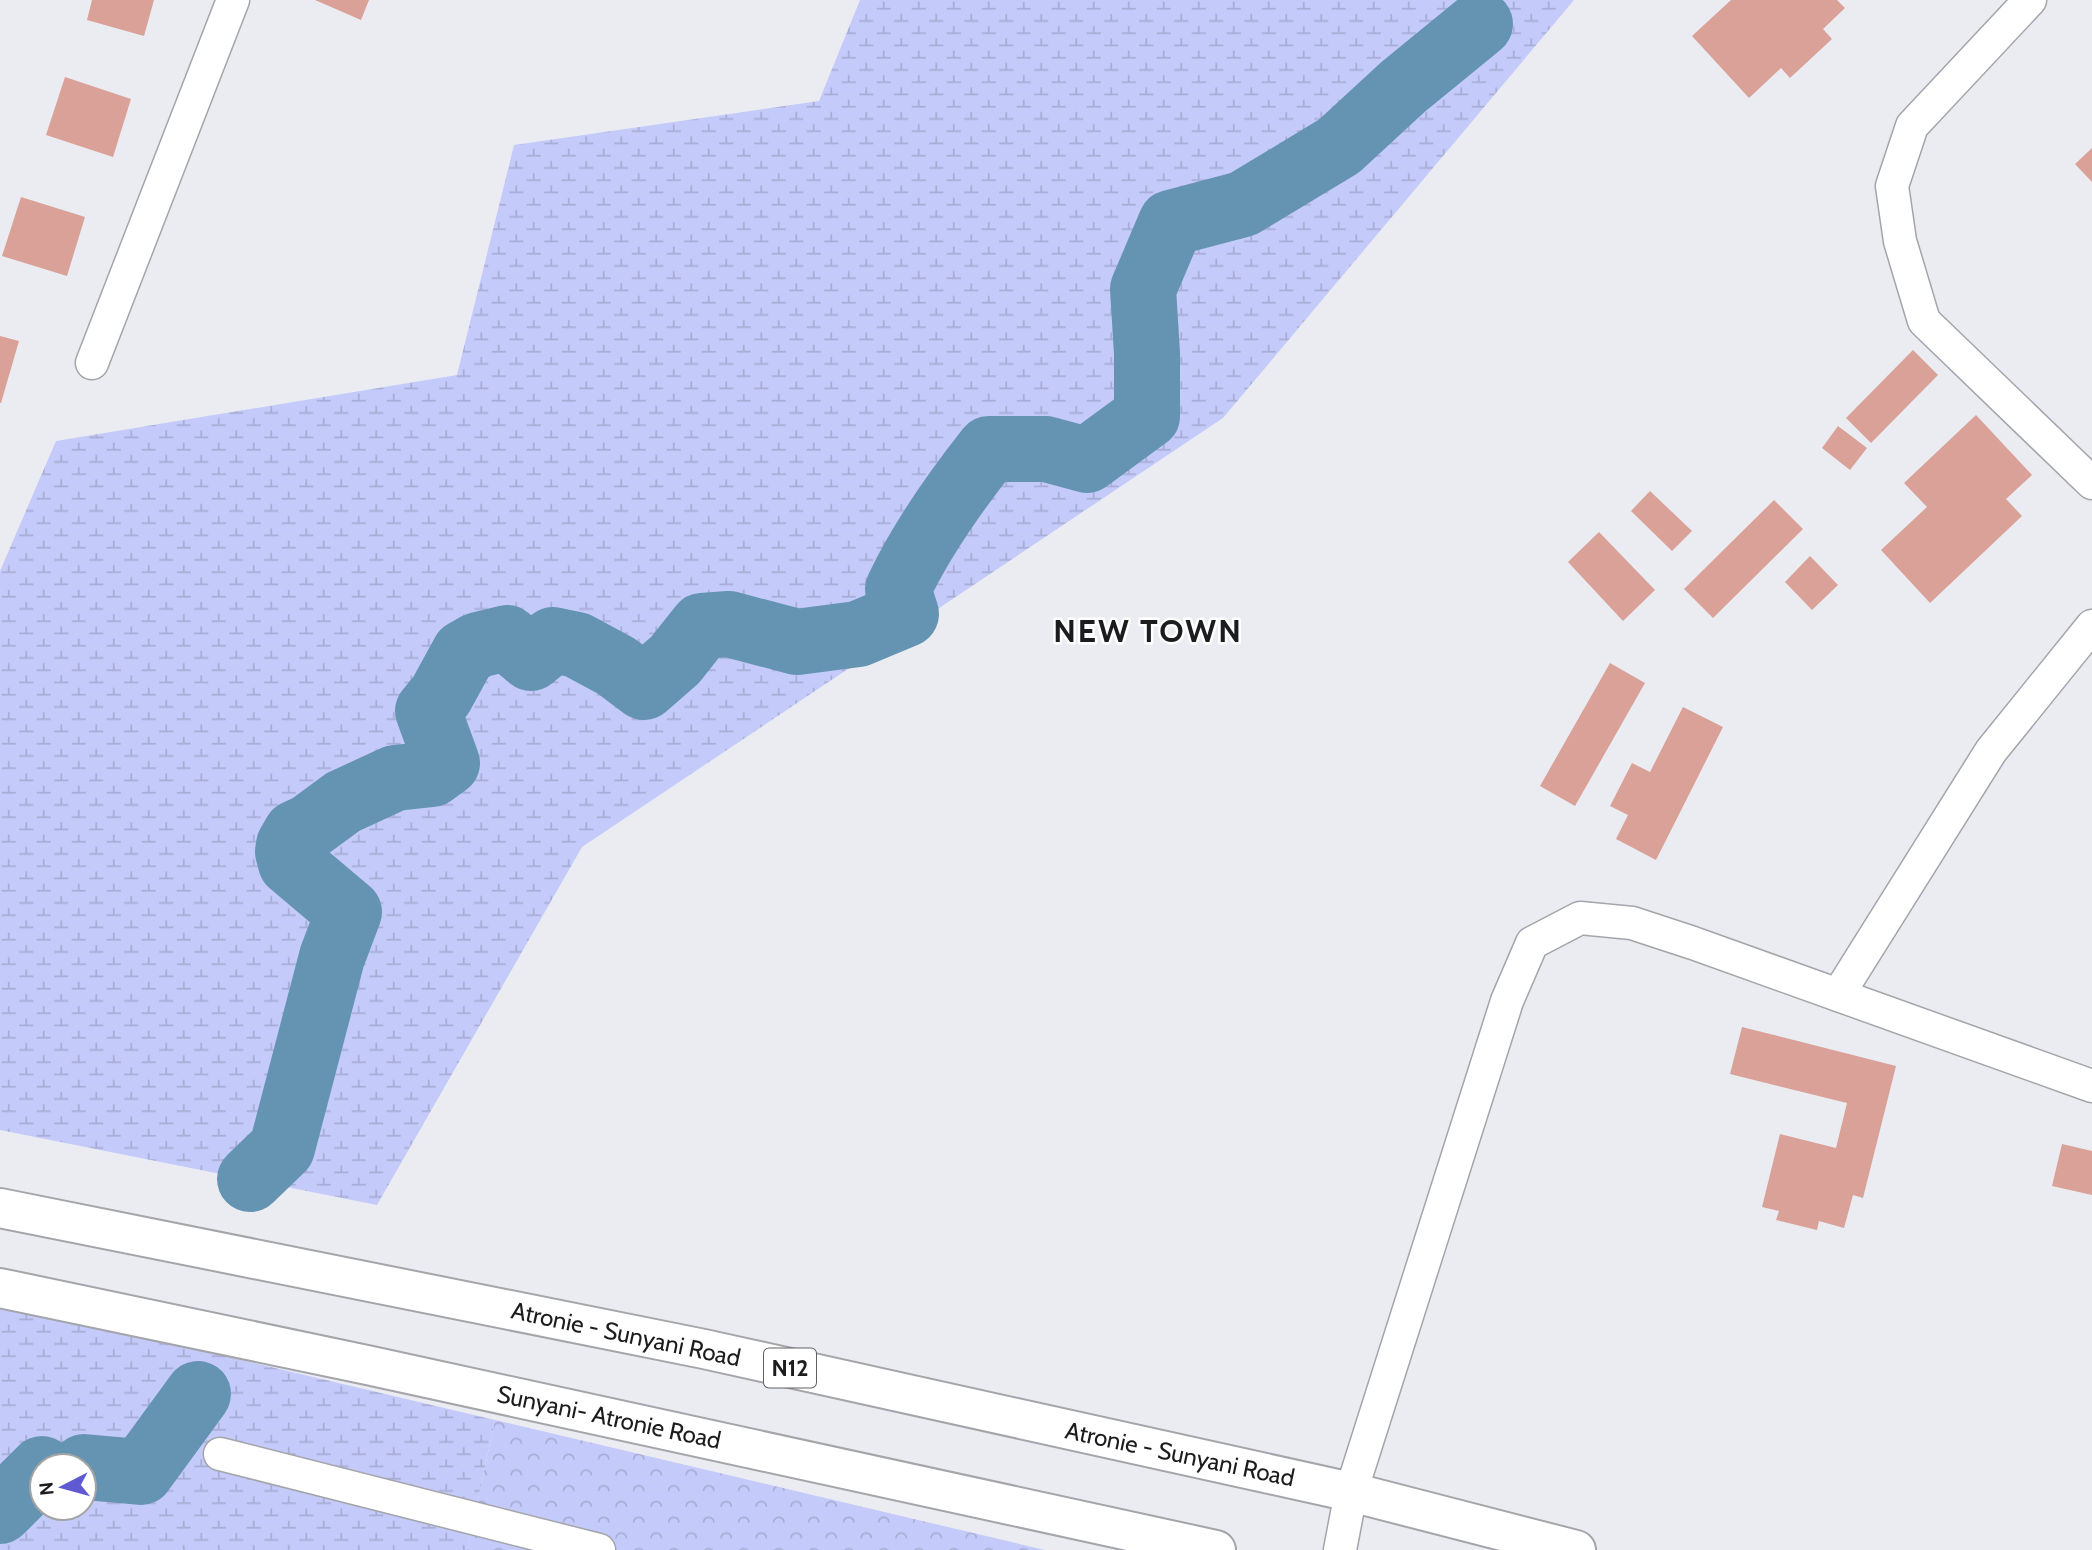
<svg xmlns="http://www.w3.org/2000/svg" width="2092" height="1550" font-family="Cabin,sans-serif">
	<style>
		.forest { fill: url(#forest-crowns) }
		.wetland { fill: url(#wetland-marsh); fill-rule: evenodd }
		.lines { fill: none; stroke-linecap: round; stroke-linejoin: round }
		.river { stroke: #6594b3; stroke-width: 66 }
		.building { fill: #d9a197 }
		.street-casing { stroke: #a4a5ab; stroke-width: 35 }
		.highway-casing { stroke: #a4a5ab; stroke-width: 42 }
		.street { stroke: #fff; stroke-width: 32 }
		.highway { stroke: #fff; stroke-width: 38 }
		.labels { text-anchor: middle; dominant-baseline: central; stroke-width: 5; stroke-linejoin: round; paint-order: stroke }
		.shield { fill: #fff; stroke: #606062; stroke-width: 2 }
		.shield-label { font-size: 23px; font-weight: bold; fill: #1c1c1e }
		.street-label { font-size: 24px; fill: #1c1c1e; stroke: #fff }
		.district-label { font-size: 32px; font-weight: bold; letter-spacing: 2px; fill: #1c1c1e; stroke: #fff }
	</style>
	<defs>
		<pattern id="forest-crowns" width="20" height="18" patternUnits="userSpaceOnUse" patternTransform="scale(1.75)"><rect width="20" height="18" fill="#c4caf9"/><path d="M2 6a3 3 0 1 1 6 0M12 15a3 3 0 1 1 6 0" fill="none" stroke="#a8add5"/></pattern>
		<pattern id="wetland-marsh" width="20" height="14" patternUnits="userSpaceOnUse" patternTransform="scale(1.75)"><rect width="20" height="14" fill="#c4caf9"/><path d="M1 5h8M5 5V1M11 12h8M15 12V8" fill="none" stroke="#a8add5"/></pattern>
	</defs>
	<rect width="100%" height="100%" fill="#ebecf2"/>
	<!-- forest -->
	<path class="forest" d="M495,1420L1045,1550H467Z"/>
	<!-- wetland -->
	<g class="wetland">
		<path d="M860,0H1574L1223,418L582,847L377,1205L0,1130V571L56,441L457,375L514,145L819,101Z"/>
		<path d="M0,1303L495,1420L467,1550H0ZM42,1466H84V1508H42Z"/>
	</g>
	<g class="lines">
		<!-- river -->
		<g class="river">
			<path d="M250,1179L282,1148L332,957L349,912L291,863L288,852L289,845L296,833L309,827L343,802L395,778L432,774L447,763L428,711L441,695L464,653L478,645L507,638L531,658L553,640L577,645L616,666L644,687L675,660L702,626L729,624L797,642L858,634L906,614L898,589C922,538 955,492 989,449H1046L1087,460L1147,416V353L1143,289L1171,223L1243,204L1339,146L1403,87L1480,24"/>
			<path d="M84,1467L141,1472L198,1394"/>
			<path d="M0,1511L42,1469"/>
		</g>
	</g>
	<!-- building -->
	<g class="building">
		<path d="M92,0H154L144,36L87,20Z"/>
		<path d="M315,0H369L361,20Z"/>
		<path d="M1731,0H1837L1845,8L1823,29L1832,39L1790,78L1781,68L1749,98L1692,36Z"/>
		<path d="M65,77L131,99L113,157L46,135Z"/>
		<path d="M2092,148V182L2075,164Z"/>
		<path d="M21,197L85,217L67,276L2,256Z"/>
		<path d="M0,336L19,341L1,403H0Z"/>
		<path d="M1913,350L1938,375L1871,443L1846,418Z"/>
		<path d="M1976,415L2032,475L2006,499L2022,516L1930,603L1881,550L1927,507L1904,483Z"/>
		<path d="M1838,426L1867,448L1850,470L1822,448Z"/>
		<path d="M1650,491L1692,531L1672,551L1631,511Z"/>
		<path d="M1774,500L1803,529L1713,618L1684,589Z"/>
		<path d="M1599,532L1655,590L1623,621L1568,562Z"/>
		<path d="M1810,556L1838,585L1812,610L1785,582Z"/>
		<path d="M1610,663L1645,683L1575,806L1540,786Z"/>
		<path d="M1683,707L1723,727L1656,860L1616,839L1628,815L1610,806L1632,763L1650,772Z"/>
		<path d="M1742,1027L1896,1066L1863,1198L1853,1195L1844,1228L1819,1221L1817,1230L1776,1220L1779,1211L1762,1207L1780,1134L1836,1148L1847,1103L1730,1074Z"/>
		<path d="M2062,1144L2092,1151V1195L2052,1186Z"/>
	</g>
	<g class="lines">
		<!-- street casing -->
		<g class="street-casing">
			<g id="street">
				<path d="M2030,0L1912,126L1892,186L1900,241L1924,321L2092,483"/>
				<path d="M92,363L233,0"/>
				<path d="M1838,995L1991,751L2092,626"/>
				<path d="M220,1454L599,1550"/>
				<path d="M1340,1550L1351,1492L1507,1001L1532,943L1580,918L1632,923L1693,943L2092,1086"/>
			</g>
		</g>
		<!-- highway casing -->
		<g class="highway-casing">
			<g id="highway">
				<path d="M0,1208L704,1349L1351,1492L1576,1550"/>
				<path d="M0,1288L367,1365L1216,1550"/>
			</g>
		</g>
		<!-- street -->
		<use href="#street" class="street"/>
		<!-- highway -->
		<use href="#highway" class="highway"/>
	</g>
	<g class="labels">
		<!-- shield labels -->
		<rect class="shield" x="764" y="1348.5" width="52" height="39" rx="5"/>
		<g class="shield-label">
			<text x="790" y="1368">N12</text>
		</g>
		<!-- street labels -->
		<g class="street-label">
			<text transform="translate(626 1334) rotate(12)">Atronie - Sunyani Road</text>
			<text transform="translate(609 1417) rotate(12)">Sunyani- Atronie Road</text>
			<text transform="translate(1180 1454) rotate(12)">Atronie - Sunyani Road</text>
		</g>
		<!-- district labels -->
		<g class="district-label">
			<text x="1148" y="630">NEW TOWN</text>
		</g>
	</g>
	<!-- north arrow -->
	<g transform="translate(63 1487) rotate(264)"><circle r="33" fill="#ffffff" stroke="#a4a4a5" stroke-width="2"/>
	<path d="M0-5L12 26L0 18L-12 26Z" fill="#5f5ad2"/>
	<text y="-10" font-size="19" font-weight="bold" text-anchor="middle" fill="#1c1c1e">N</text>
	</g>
</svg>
